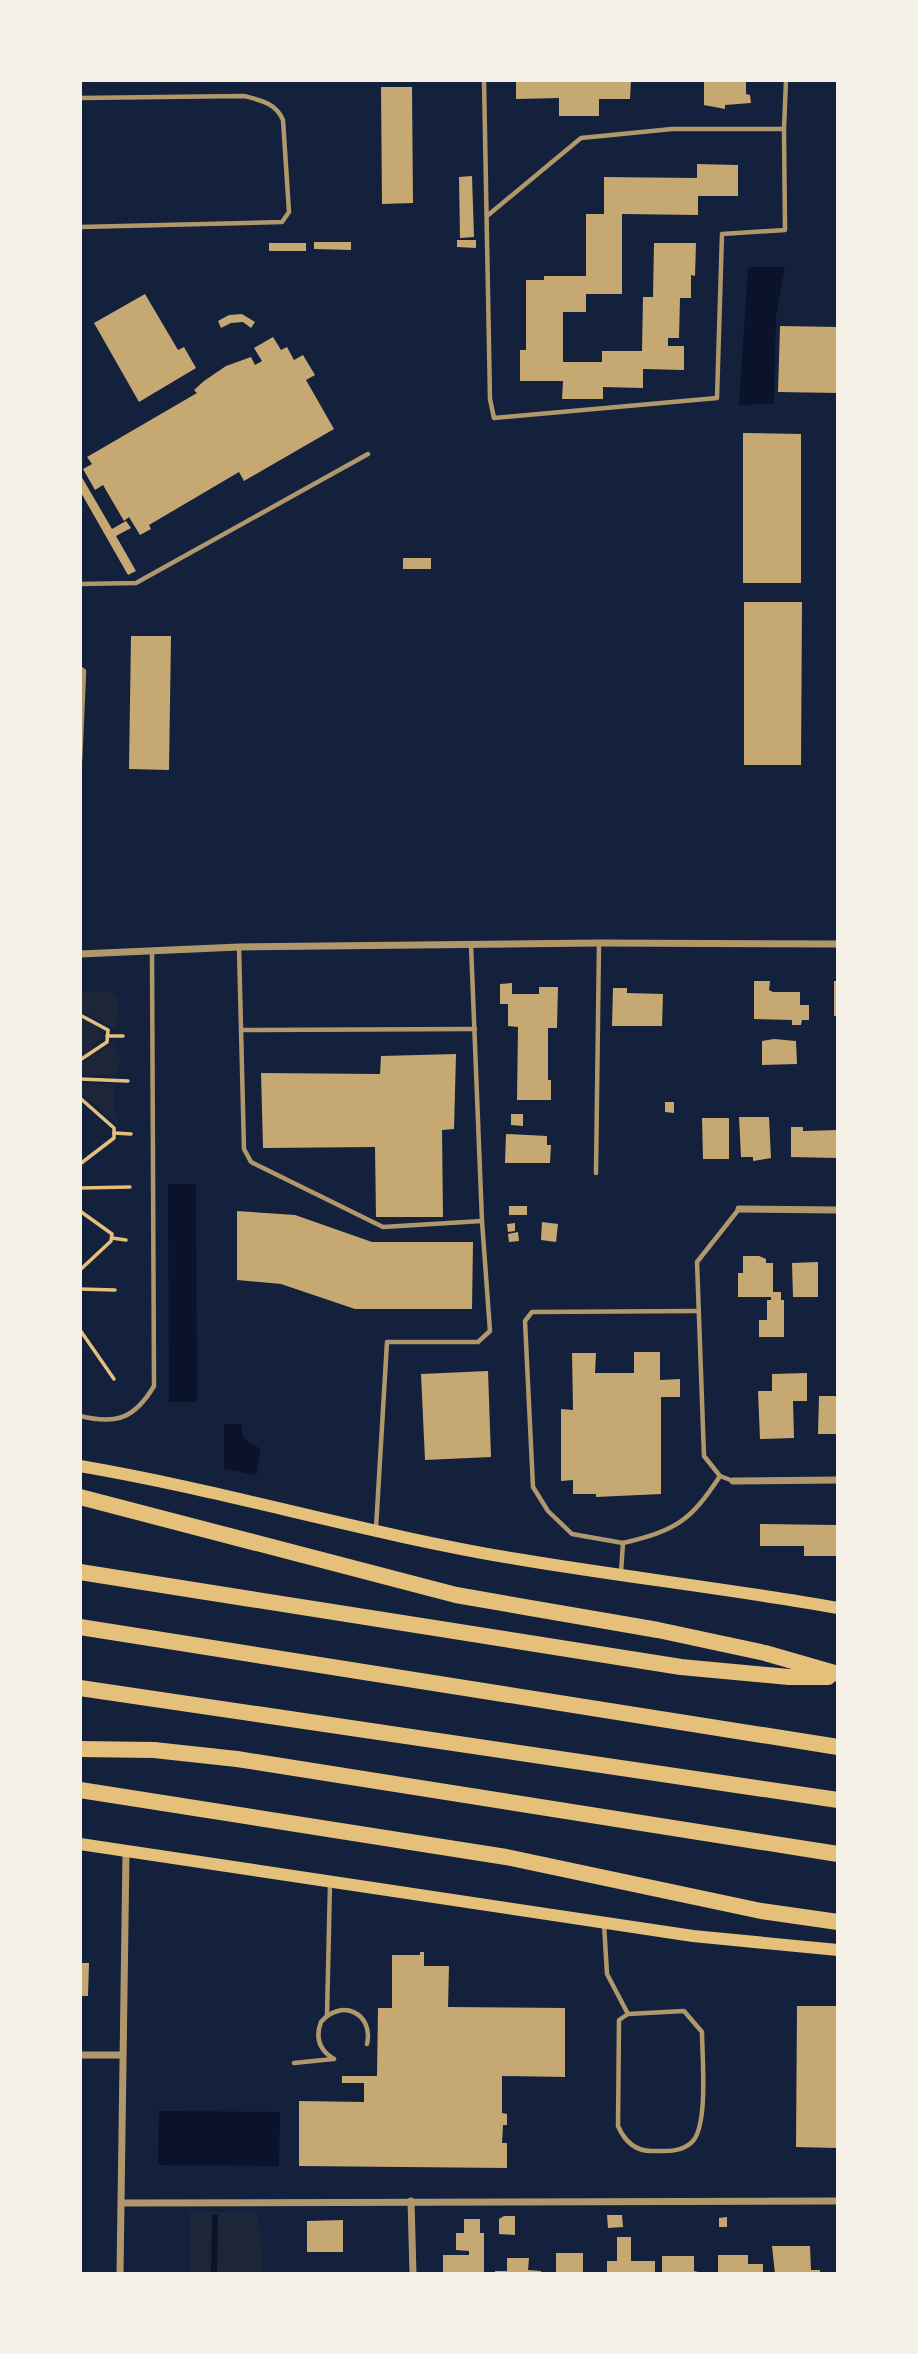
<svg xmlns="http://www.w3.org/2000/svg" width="918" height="2354" font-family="'Open Sans',sans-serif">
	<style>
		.green { fill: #1d2539 }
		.water { fill: #0b132b }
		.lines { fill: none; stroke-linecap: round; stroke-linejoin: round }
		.stream { stroke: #0b132b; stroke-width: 6 }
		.building { fill: #c6a872 }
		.path { stroke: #e5c07b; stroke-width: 3.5 }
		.service { stroke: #b1986c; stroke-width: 4.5 }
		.minor { stroke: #b1986c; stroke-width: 7 }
		.secondary { stroke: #e5c07b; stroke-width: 12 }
		.motorway { stroke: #e5c07b; stroke-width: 16 }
	</style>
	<rect width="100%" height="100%" fill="#14213d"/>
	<!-- green -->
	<g class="green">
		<path d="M110,991L119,999L115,1029L81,1010V992Z"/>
		<path d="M81,1017L98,1027L103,1037L81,1057Z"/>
		<path d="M113,1042L120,1060L117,1075H81V1064Z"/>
		<path d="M81,1084H116L113,1105L120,1128L81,1091Z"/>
		<path d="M189,2212H258L263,2273H191Z"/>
	</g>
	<!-- water -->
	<g class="water">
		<path d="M748,267H785L776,317L774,404L739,405Z"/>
		<path d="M168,1184H196L197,1402H169Z"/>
		<path d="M224,1424H241L244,1439L261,1449L256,1475L224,1469Z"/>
		<path d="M159,2111L280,2112L279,2166L158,2165Z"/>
	</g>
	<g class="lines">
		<!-- stream -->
		<path class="stream" d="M214,2274L215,2217"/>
	</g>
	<!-- building -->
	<g class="building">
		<path d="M516,80H631L630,99H599V116H559V98L516,99Z"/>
		<path d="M704,80H746V94L750,95L751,103L725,105V109L704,105Z"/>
		<path d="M381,87H412L413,203L382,204Z"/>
		<path d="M697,164L738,165V196H698V215L622,214V294H586V312H563V362H602V351H642L643,297H653L654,243H696L695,276L691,275V298H680L679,338H668V346H684V370L643,369V388L603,387V399H562L563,381H520V350H526V280H544V276H586V214H604V177L697,178Z"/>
		<path d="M472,176L474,237L460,238L459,177Z"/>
		<path d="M457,240H476V248L457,247Z"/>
		<path d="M314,242H351V250L314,249Z"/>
		<rect x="269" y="243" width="37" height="8"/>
		<path d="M145,294L178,350L184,347L196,368L139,402L94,323Z"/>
		<path d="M242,314L255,322L251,328L243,322L231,323L221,328L218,321L229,315Z"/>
		<path d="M780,326L838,327V393L778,392Z"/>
		<path d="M273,337L281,350L287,347L294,360L303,355L315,375L306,380L334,429L244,481L239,472L149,525L151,529L140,535L129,517L124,521L103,485L95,490L83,469L92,464L87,457L197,393L194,390L204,381L226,366L251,357L255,365L262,361L254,348Z"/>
		<path d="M743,433L801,434V583H743Z"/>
		<path d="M80,474L112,529L126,521L131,528L116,536L136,571L128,575L80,491Z"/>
		<rect x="403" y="558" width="28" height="11"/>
		<path d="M744,602H802L801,765H744Z"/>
		<path d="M131,636H171L169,770L129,769Z"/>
		<path d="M754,981H770L769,990L773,992H800V1005H809V1020H802L801,1025H792V1020L754,1019Z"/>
		<rect x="834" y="981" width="4" height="35"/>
		<path d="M512,983V994H539V987H558L557,1028H548V1080H551V1100H517L518,1027L508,1026V1004H500V984Z"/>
		<path d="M613,988H627V993L663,994L662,1026H612Z"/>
		<path d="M774,1039L796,1041L797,1064L762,1065V1041Z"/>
		<path d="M456,1054L454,1129L442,1130L443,1217H376L375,1147L263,1148L261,1073L380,1074L381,1056Z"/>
		<path d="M665,1102H674V1113L665,1112Z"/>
		<path d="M511,1114H523V1126L511,1125Z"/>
		<path d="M739,1117H769L771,1158L753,1161V1157H741Z"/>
		<path d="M702,1118H729V1159H703Z"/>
		<path d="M791,1127H803V1131L838,1130V1158L791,1157Z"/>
		<path d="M506,1134L547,1136V1145H551L550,1163H505Z"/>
		<rect x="509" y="1206" width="18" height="9"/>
		<path d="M237,1211L295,1215L372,1242H473L472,1309H355L281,1284L237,1280Z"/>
		<path d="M542,1222L558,1224L556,1242L541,1240Z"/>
		<path d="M515,1223V1231L508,1232L507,1224Z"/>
		<path d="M518,1232L519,1241L509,1242L508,1234Z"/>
		<path d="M743,1256H759L766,1259V1263H773V1292H781V1300H784V1337H759V1320H767V1300H771V1297H738V1273H743Z"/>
		<path d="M818,1262V1297H793L792,1263Z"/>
		<path d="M634,1352H660V1380L680,1379V1397H661V1494L596,1497V1494H573V1480L561,1481V1409L573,1410L572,1353H596L595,1373H634Z"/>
		<path d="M488,1371L491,1457L425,1460L421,1374Z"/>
		<path d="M807,1373V1401H793L794,1438L760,1439L758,1391H772V1374Z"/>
		<path d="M819,1396H835L838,1399V1434H818Z"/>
		<path d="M760,1524L838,1525V1556H804V1546H760Z"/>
		<path d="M420,1952H424V1966H449L448,2007L565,2008V2077L502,2076V2113L507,2114V2125H503L502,2143H507V2168L299,2166V2101L364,2102V2083H342V2076H377L378,2008H392V1955H420Z"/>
		<path d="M80,1963H89L88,1996H80Z"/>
		<path d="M797,2006H838V2148L796,2147Z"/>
		<path d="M607,2215H622L623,2227L608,2228Z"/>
		<path d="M504,2216H515V2235L499,2234V2219Z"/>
		<path d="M727,2217V2227H719V2218Z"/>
		<path d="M464,2219H480V2233H484V2274H443V2255H469V2251L456,2250V2233H464Z"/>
		<path d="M343,2220V2252H307V2221Z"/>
		<path d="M617,2237H631V2261H655V2274H607V2261H617Z"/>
		<path d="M772,2246H810L811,2270H820V2274H775Z"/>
		<rect x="556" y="2253" width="27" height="21"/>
		<path d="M718,2255H748V2264H763V2274H718Z"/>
		<path d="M662,2256H694V2271L707,2274H662Z"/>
		<path d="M507,2258H529L528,2270L541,2271V2274H495V2271H507Z"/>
	</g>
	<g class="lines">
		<!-- path -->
		<g class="path">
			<path d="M80,1015L108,1030L107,1042L80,1060"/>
			<path d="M107,1036H123"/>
			<path d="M80,1079L128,1081"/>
			<path d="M80,1098L114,1128V1138L80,1164"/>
			<path d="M114,1133L131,1134"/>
			<path d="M80,1188L130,1187"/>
			<path d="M80,1211L112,1234L111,1241L80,1270"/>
			<path d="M112,1238L126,1240"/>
			<path d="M80,1289L115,1290"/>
			<path d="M80,1330L114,1379"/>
		</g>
		<!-- service -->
		<g class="service">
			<path d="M484,80L490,399L494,418L717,398L722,234L785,230L784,129H672L581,138L487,216"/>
			<path d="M80,98L244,96C260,100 276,103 283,120L289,212L282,222L80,227"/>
			<path d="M784,129L786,80"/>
			<path d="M80,584L136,583L368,454"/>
			<path d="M80,668L84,671L80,761"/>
			<path d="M239,948L244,1149L251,1162L383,1227L482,1221"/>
			<path d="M241,1030L475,1029"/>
			<path d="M596,1173L599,943"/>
			<path d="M80,1416C117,1425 135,1418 154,1386L152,952"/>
			<path d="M733,1481L720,1476L704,1456L697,1262L739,1209"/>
			<path d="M376,1528L387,1342H478L490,1331L482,1221L471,945"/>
			<path d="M623,1543C676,1530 690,1522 720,1476"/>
			<path d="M621,1572L623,1543L572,1534L548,1511L533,1487L525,1321L532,1312L698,1311"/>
			<path d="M604,1924L607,1974L628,2014L684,2011L702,2032C702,2056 709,2128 691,2143C680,2152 668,2151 654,2151C636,2152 625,2142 618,2126L619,2020L628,2014"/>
			<path d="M327,2015L330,1884"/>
			<path d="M334,2059C319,2050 315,2038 321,2022C341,1998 374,2013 367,2044"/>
			<path d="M294,2063L333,2059"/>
		</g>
		<!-- minor -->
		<g class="minor">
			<path d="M80,954L239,947L599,943L838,944"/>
			<path d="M739,1209L838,1210"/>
			<path d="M733,1481L838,1480"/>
			<path d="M80,2055H121"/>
			<path d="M411,2201L413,2274"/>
			<path d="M123,2203L838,2201"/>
			<path d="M120,2274L126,1852"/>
		</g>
		<!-- secondary -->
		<g class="secondary">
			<path d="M80,1466C227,1491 370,1535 517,1559C624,1577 731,1589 838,1608"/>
			<path d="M80,1844L693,1936L838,1950"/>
		</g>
		<!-- motorway -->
		<g class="motorway">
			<path d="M80,1497L456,1595L658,1630L765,1653L838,1674"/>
			<path d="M80,1572L681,1667L789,1677H828"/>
			<path d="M80,1627L838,1747"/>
			<path d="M80,1688L838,1800"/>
			<path d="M80,1749L154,1750L237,1759L838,1854"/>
			<path d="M80,1790L506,1857L761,1911L838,1922"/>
		</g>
	</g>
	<!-- border -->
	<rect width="918" height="2354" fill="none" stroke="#f6f1e7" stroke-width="164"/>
</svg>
